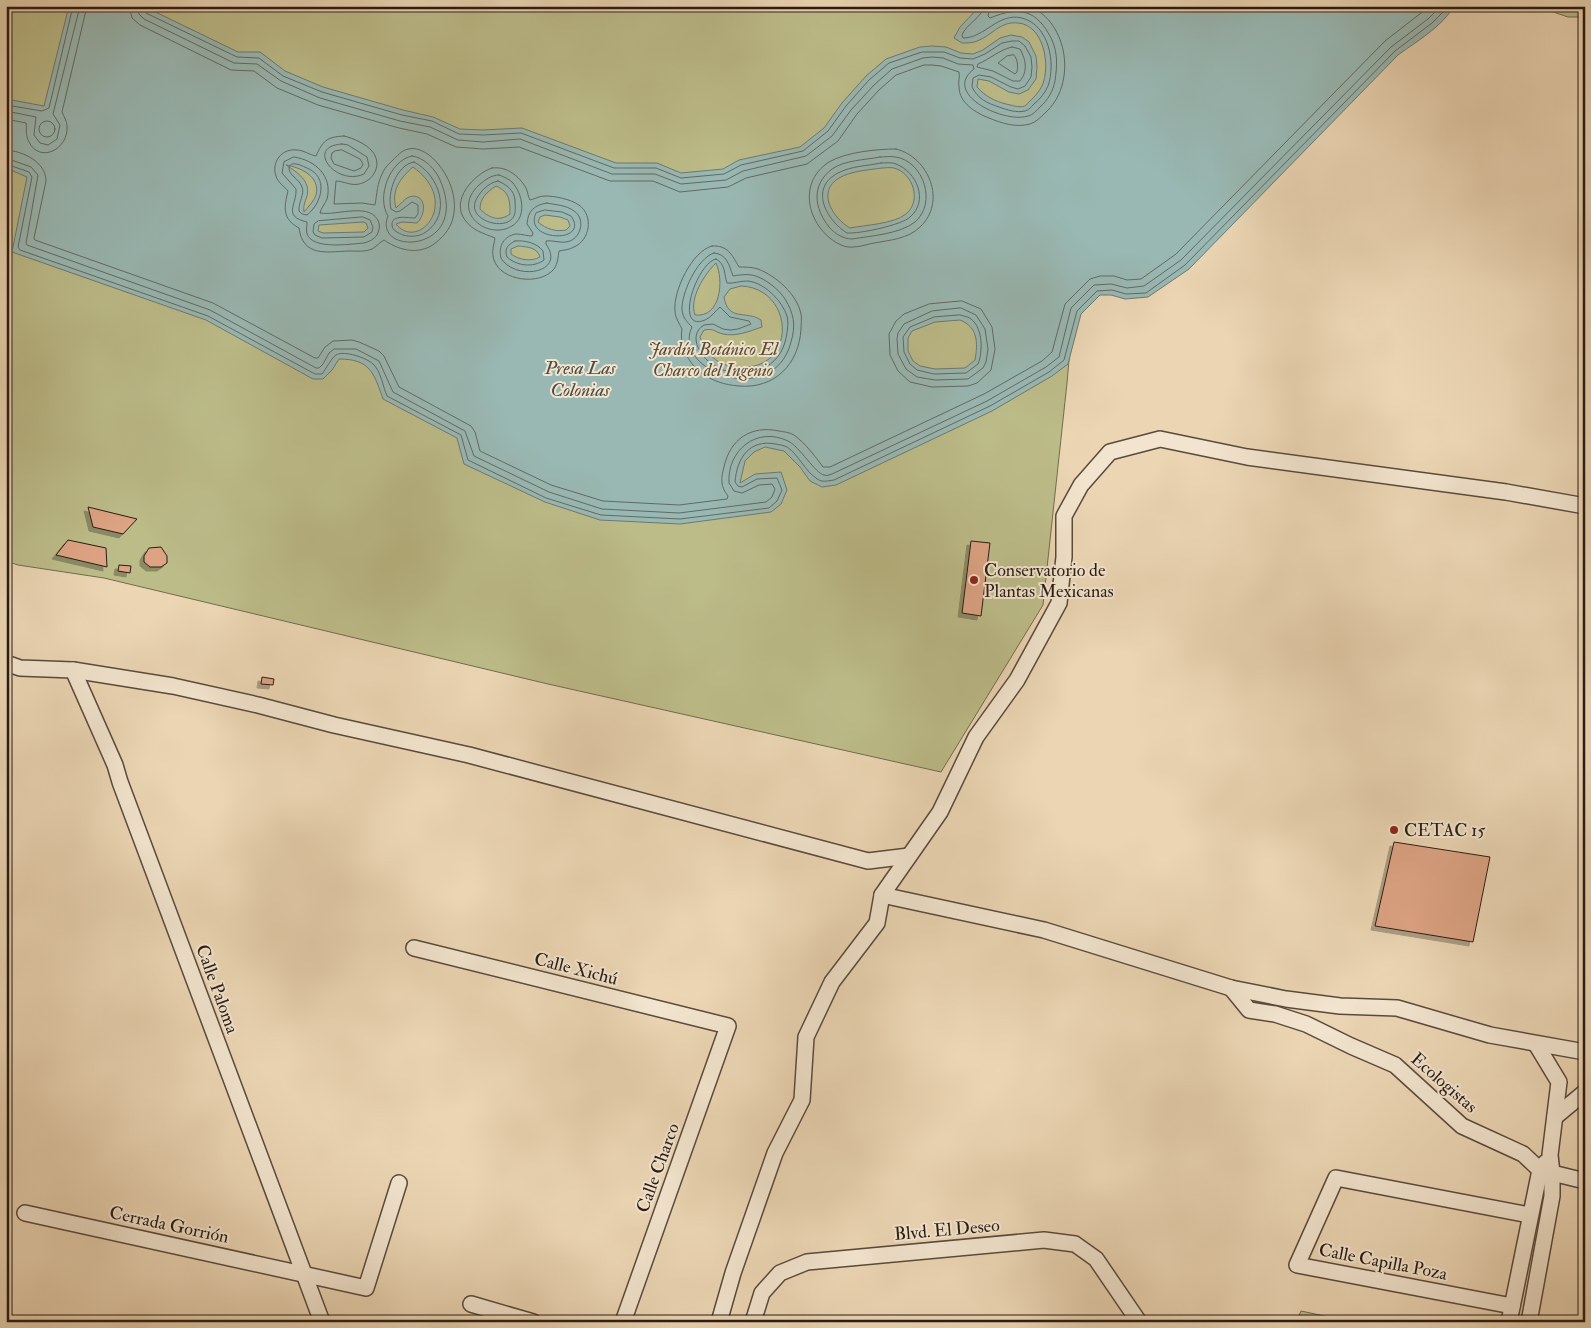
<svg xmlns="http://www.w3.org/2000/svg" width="1591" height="1328" font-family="'IM FELL Double Pica',serif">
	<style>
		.green { fill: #bcbc89; stroke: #726c4e }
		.water { fill: #99b8b3; stroke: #6c7973; fill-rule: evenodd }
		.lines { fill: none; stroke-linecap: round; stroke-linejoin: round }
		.shore { stroke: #616a64; stroke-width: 1 }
		.building { fill: #dda383; stroke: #291b14; filter: url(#shadow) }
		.minor-casing { stroke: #5a4a3c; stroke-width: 18 }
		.minor { stroke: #f2e4ce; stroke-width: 15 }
		.poi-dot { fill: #8f2418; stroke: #f2e4ce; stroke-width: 2 }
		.labels { text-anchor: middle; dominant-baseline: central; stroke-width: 4; stroke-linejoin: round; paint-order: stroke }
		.park-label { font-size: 18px; font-style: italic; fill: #554b37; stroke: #f2e4ce }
		.poi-label { font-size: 18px; fill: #291b14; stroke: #f2e4ce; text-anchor: start }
		.street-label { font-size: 18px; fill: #291b14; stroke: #f2e4ce }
		.water-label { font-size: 19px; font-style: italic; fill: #4b4a44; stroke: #f2e4ce }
	</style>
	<defs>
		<filter id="shadow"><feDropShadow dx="-4" dy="4" stdDeviation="0" flood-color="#0004"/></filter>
	</defs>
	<rect width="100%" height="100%" fill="#ebd5b3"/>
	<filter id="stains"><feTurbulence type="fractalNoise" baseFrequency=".004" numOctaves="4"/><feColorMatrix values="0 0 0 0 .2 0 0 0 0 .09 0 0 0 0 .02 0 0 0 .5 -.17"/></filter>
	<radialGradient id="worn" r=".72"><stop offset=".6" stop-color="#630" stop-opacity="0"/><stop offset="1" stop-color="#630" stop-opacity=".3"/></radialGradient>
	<!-- green -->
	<g class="green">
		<path d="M6,6H1081L1084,190L1067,383L1043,605L941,772L548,684L104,578L18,565L6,561Z"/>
		<path d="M1536,6H1585V17H1568Z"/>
		<path d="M1301,1311L1353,1322H1296Z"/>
	</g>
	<!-- water -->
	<path class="water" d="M69,6H143L238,52H260L285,71L323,87L403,110L433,117L460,129L483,130L522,128L616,163H657L681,173L723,169L739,160L800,147L824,128L842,103L866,76L886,59L920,47L932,46L946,47L961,53L973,54L983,50L1000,38L1011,35L1022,37L1029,42L1036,56L1037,67L1036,79L1028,90L1019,94L1009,92L989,81L978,79L977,87C985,96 994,101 1006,104C1011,105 1019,108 1025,106C1027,105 1028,102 1030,101C1035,96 1039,92 1042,86C1051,66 1044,25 1018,23C1000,21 993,35 977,41C973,43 967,43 962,43L954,38L960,27L980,6H1454C1442,27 1417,41 1398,55L1189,269L1148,297L1125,299L1111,295H1100L1081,314L1068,364L1052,376L992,411L836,485L822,487L810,481L800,467L784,451L765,447L754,452L745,461L740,483L755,474L781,472L787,490L781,504L771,512L680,524L600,520L545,502L464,464L457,438L383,399C374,373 370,359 339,359L332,370L323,379H313L206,320L12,252L27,177L6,168V99L44,106ZM286,165C299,167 321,176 316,195C314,201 308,207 304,212C303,206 305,202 307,196C311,181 297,172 286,165ZM413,167C462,202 418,252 396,224L402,222L417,223C428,212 425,192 409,197C404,199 401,204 396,208C391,191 400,178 413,167ZM882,168C885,168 890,167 894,168C913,173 922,201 906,214C894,224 865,225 850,228C833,218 816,192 839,178C851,171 868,170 882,168ZM496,186C510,192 510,201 510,214C499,222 489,218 480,209C480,198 487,192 496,186ZM545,215L560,217L568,220L570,226L566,230C556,232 546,229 538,222L540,217ZM363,222L366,223L368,228L364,232L323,233L318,231L319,225ZM518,246C527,247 537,247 540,257C531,262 519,260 511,254V249ZM716,263C724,280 721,318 695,315C689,298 704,275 716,263ZM741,286C795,288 799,373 736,367C717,365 706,354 700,337L704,330C715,328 714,332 723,334C736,337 750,331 762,327L761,320C746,310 728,322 724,297L730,289ZM960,320C978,327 978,343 975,360L965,368L935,369L920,366L913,361L908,351V338L912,331L935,322Z"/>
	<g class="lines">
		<!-- shore -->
		<g class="shore">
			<path d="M129,6L132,18L140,25L231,70L254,71L277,88L318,105L399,128L427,134L456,147L483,149L519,147L610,181H653L680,192L728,187L746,178L807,164L838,141L857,114L879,90L896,75L924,65H932L941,66L959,72C960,77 958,82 959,87C959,103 976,113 989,118C1001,123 1016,128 1030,124C1036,122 1041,117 1045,113C1077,85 1069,22 1029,6"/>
			<path d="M137,6L139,14L144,19L234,63L257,64L281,81L320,98L400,121L430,127L458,140L483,142L520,139L612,174H655L681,184L726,180L743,171L806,156L832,136L851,110L874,85L892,69L923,58L932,57L943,58L958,64L973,65L974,69C941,94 1005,124 1028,116C1033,115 1037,110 1040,107C1048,100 1053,91 1055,81C1057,66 1058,54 1052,40C1037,9 1019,6 990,18L988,16L990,6"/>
			<path d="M143,6L146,13L237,57L259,58L283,76L322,92L402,115L432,121L459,134L483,135L521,133L614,168H656L681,178L724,174L741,165L803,151L828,131L846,106L869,80L889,63L922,52H944L960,58L973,59L985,54L1002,43L1012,41H1019L1025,46L1031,57L1032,67L1031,77L1025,86L1018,89L1011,87L991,77L979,75L973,78L972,87C978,99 987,103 999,107C1007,110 1017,113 1025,111C1029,110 1031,107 1034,104C1040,99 1045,93 1048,86C1056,63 1049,25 1022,18C998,12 985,38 963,38L962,35C966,24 982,18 984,6"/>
			<path d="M1012,47L1020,49C1026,60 1028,71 1020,81H1013L993,71L977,67L978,64C990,59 999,50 1012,47Z"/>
			<path d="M1014,55C1018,60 1018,66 1017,72L1015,74L998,63L1007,56Z"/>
			<path d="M6,105L42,111L49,108L73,6"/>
			<path d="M6,111L36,117L34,135L40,143L48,145L57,139L60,125L53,114L80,6"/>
			<path d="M6,119L26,123C27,129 25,135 29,142C40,164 69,149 67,126C67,121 64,117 62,112L87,6"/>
			<circle cx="47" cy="129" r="8"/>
			<path d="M344,136C353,138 366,144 372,151C383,164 374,181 359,184C351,186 343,181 336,181L334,204L362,203L375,205C377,194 377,183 383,172C385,167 389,164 393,160C397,156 401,151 408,149C416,147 423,151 429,155C448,170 461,200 451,224C447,233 439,241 431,246C415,255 397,249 384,240C380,242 376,247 372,249C365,252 356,251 348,251C326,252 303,257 299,228C282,219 284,207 288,191C284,186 278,183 276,176C271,162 282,148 297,150C303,150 310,155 316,156C323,141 326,137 344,136Z"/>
			<path d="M342,144L348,145L367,157L369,166L364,174C336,187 304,146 342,144Z"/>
			<path d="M896,149C929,157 947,202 920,227C908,239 890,240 874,243C864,245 851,250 841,245C809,230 795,184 829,162C846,152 877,149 896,149Z"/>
			<path d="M6,150C23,151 46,162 46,181L34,238L35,240L213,303L315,358H318L325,347L333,341L352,340L359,342L379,351L384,356L399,387L471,426L475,432L480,451L551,485L603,501L679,505L727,499L728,496C720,486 721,478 724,467C730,439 751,425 779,431C784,432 789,432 794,435C805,443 815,456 823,467H830L984,394L1042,361L1052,352L1065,304L1090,279L1100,276H1114L1127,280L1141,279L1176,254L1385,41L1430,6"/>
			<path d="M342,150L360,159L363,164L361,168L354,171L334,164L331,158L332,153L335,151Z"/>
			<path d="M412,156C424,157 436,170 440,180C472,253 372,257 388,216C376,197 390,160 412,156Z"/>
			<path d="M294,157C315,160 333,176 327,199C325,204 321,208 320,213C337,216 372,201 379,223C380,227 379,231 377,235C374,239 369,242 364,243C350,244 313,250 307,234C306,230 307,226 307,222C282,216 297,205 296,189L282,173L284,162Z"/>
			<path d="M880,157C885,157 891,156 896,157C924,162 937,203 915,222C900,234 870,236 852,239C843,239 834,233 829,227C814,208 811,185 832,169C845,160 865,160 880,157Z"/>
			<path d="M6,158L31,167L38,175L26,243L27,245L210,310L316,368H319L323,364L329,353L334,349H356L379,361L393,392L465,431L474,456L549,492L602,509L679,513L766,502L772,497L775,489L772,484L759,485L742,493L734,491L729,483C727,450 757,426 788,441C799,446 816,474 824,475C827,476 829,475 832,474L987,401L1046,367L1059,357L1071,308L1094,285L1111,284L1127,288L1144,286L1181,260L1391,47L1428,19L1441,6"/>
			<path d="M414,162C440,175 452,214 426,232C419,237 410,237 403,235C399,233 392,231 392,225C391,214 409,218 415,218L418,214V205L412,202L400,211L396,212L391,209C387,193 396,165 414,162Z"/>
			<path d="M881,163C886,163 892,162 896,164C917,172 929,201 910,217C902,225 859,234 847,233C826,220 809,188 838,173C851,166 867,166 881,163Z"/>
			<path d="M6,164L29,172L32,177L18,247L20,250L208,316L315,374H322C326,369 332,357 336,355C344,350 367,358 373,364C381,371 383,387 387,396L461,435L468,460L546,498L601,515L680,519L769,508L777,501L782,490L777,478L757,479L742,487L738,486L735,482C737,458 749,439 776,444C779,445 784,445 787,447C799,455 805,471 816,478C822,483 826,481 834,480L990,406L1049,372L1064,360L1077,311L1097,291L1112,290L1126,294L1146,293L1185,265L1395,51L1432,23L1449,6"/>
			<path d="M292,164C298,163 302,166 307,168C329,177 322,203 307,215L302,214L299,211C298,203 305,194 302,187C299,178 288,176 289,167Z"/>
			<path d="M492,168C507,166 519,176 526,188C528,192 528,197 530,200C535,199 539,196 545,196C555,196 570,199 579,205C594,216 590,240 574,247C569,250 563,250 559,251C558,257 558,263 554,269C540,286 501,281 494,260C491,252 494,245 495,238C483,233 473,231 465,220C450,200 474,174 492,168Z"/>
			<path d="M499,175C504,177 509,179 512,182C523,194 527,217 512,226C488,241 450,212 479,185C485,180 491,175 499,175Z"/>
			<path d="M498,181C507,185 514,190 515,200C515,205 516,212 514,216C507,230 479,223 475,210C474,209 475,203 475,202C479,193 487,183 498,181Z"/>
			<path d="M547,203C556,205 566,205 574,211C585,218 582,236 570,241C562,244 554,240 546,241V244C567,274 514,281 501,258C498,246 504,236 516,234C522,234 527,236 532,236L533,233L527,224C528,211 534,205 547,203Z"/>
			<path d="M545,210L562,212L571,216C591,244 522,242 536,213Z"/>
			<path d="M363,217L370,220L373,227L372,232L364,237L322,238L315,235L313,232L314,224L318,221Z"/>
			<path d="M515,241C525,240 537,243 543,251L544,260C533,268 517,266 507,257C504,248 508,245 515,241Z"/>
			<path d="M712,246C728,245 732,255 739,267C745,267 752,267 758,269C776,276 797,294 801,314C802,319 801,324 801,329C799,364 775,389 739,386C725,385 712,381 700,372C688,362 679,345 682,329C679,323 675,317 675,311C673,291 692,251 712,246Z"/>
			<path d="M714,253C727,254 729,265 733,276C739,275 745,274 752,275C763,277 779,289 785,299C794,314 796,325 791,342C774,409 671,372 692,327C687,322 683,318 682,310C681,294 697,258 714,253Z"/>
			<path d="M716,259C726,264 724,275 727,283C735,284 744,279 753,282C767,286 782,301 787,316C789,323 787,335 785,342C777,372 742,380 716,367C702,359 686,336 704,325L713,324L723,329L730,330L738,329L751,324L749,321L730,317L720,307C715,311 712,317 705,320C673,333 697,262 716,259Z"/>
			<path d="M962,301L981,309L992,327L995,349L991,370L977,383L968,386L932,387L910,382L898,371L890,355L889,334L896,321L904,314L929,304Z"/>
			<path d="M961,308L976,315L985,329L988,349L986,362L983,368L968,379L935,380L917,377L906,369L898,354L897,339L898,333L904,324L932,311Z"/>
			<path d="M960,315C964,316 969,317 971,319C983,328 983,352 978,364L966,373L934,374L917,370L910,364L904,352L903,337L910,327L934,317Z"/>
		</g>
	</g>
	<!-- building -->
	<g class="building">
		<path d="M88,507L137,519L123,534L93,527Z"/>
		<path d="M68,540L106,548L107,567L56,555Z"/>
		<path d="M971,541L990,543L981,616L962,613Z"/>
		<path d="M161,547L167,556V563L161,567H150L144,562V556L149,548Z"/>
		<path d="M119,565L131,566L130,573L118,571Z"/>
		<path d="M262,677L274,679L273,685L261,684Z"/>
		<path d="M1394,842L1490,857L1473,942L1375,926Z"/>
	</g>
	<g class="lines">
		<!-- minor casing -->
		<g class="minor-casing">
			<g id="minor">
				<path d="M6,663L20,668L73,670L173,686L258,705L334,725L469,755L868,861L909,856"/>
				<path d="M73,670L115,765L120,782L322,1322"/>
				<path d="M882,895L1044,930L1231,988L1286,999L1340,1006L1397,1008L1490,1035L1585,1052"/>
				<path d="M414,948L728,1026L623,1322"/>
				<path d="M1231,988L1249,1010L1275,1014L1306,1024L1351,1046L1395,1065L1462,1126L1523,1154L1540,1170L1585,1181"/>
				<path d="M1555,1117L1585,1092"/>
				<path d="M25,1213L366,1288L399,1183"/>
				<path d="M471,1304L533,1322"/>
				<path d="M1512,1306L1297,1265L1336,1178L1529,1215"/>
				<path d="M719,1322L733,1273L775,1153L802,1100L806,1037L832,982L877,923L882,895L940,812L976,737L1017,680L1059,603L1064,557V516L1081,485L1110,452L1160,439L1247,457L1506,492L1585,506"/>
				<path d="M753,1322L762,1293L780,1273L807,1262L1044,1240L1075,1244L1096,1259L1139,1322"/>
				<path d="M1509,1322L1540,1170L1545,1163"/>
				<path d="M1529,1322L1552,1196V1173L1550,1155L1559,1082L1536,1044"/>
			</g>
		</g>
		<!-- minor -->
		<use href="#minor" class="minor"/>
	</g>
	<!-- markers -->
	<g class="poi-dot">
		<circle cx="974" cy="580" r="5"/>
		<circle cx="1394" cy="830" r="5"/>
	</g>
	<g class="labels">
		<!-- park labels -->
		<g class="park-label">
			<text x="713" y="349">Jardín Botánico El<tspan x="713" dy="21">Charco del Ingenio</tspan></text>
		</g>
		<!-- poi labels -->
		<g class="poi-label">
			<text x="984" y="570">Conservatorio de<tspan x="984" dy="21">Plantas Mexicanas</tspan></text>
			<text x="1404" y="830">CETAC 15</text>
		</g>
		<!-- street labels -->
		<g class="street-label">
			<text transform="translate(576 969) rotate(14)">Calle Xichú</text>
			<text transform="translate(217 989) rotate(70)">Calle Paloma</text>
			<text transform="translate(1444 1083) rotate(41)">Ecologistas</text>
			<text transform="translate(658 1168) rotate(-70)">Calle Charco</text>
			<text transform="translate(169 1225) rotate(12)">Cerrada Gorrión</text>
			<text transform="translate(947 1230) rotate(-5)">Blvd. El Deseo</text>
			<text transform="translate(1383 1262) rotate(11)">Calle Capilla Poza</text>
		</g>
		<!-- water labels -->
		<g class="water-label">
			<text x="580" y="368">Presa Las<tspan x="580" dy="22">Colonias</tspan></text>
		</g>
	</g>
	<!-- margin -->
	<rect width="1591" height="1328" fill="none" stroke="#ebd5b3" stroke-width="25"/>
	<rect x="8" y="8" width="1576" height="1313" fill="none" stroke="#291b14" stroke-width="2.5"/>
	<rect x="12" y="12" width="1566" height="1303" fill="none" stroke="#291b14"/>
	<rect width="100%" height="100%" filter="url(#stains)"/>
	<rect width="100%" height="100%" fill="url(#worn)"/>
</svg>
